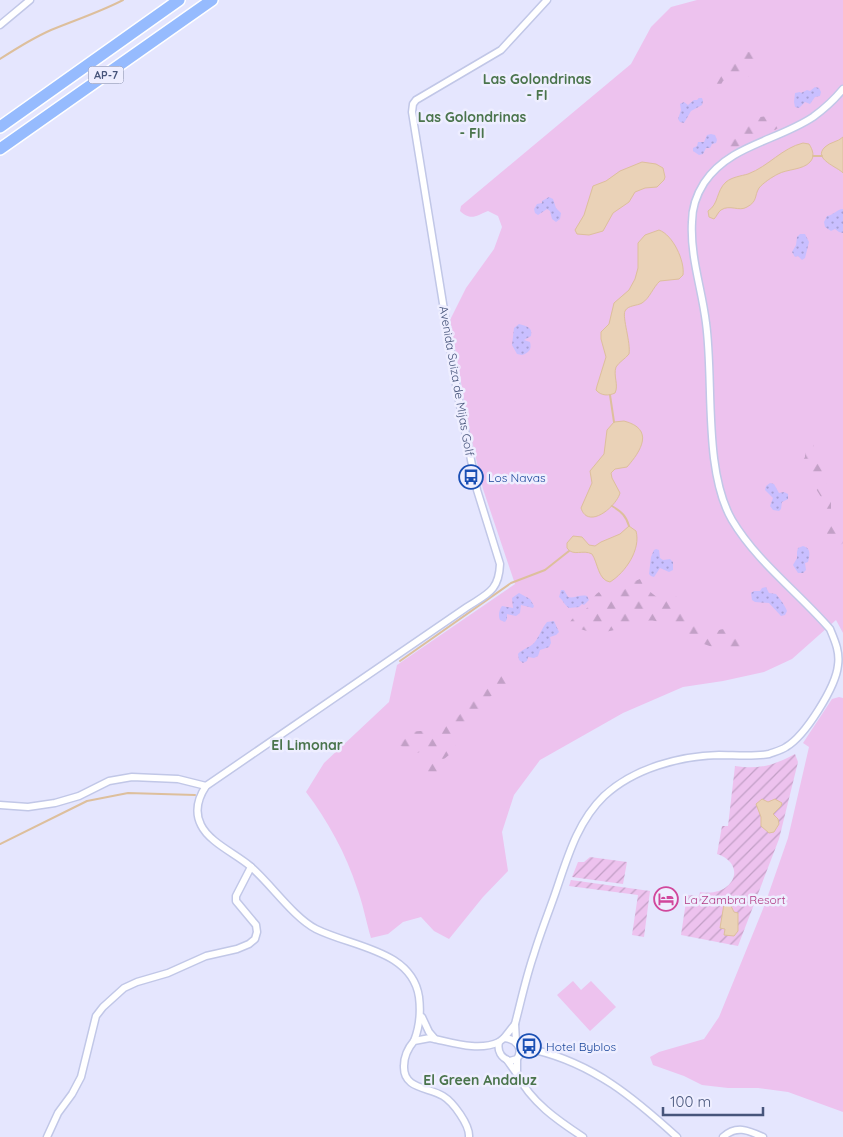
<svg xmlns="http://www.w3.org/2000/svg" width="843" height="1137" font-family="Quicksand,sans-serif">
	<style>
		.green { fill: #edc2ee }
		.forest { fill: url(#forest-firs) }
		.sand { fill: url(#sand-dots) }
		.garden { fill: url(#garden-furrows) }
		.water { fill: #ead2b7; stroke: #ddbf9c }
		.lines { fill: none; stroke-linecap: round; stroke-linejoin: round }
		.stream { stroke: #ddbf9c; stroke-width: 2 }
		.minor-casing { stroke: #c1c7e7; stroke-width: 9 }
		.motorway-casing { stroke: #fff; stroke-width: 14 }
		.minor { stroke: #fff; stroke-width: 6 }
		.motorway { stroke: #96bbfe; stroke-width: 11 }
		.labels { text-anchor: middle; dominant-baseline: central; stroke-width: 5; stroke-linejoin: round; paint-order: stroke }
		.shield { fill: #eef; stroke: #7983a3; stroke-width: 1 }
		.shield-label { font-size: 11px; font-weight: bold; fill: #47557b }
		.street-label { font-size: 12px; fill: #47557b; stroke: #eef }
		.transit-label { font-size: 12px; fill: #164399; stroke: #eef; text-anchor: start }
		.hotel-label { font-size: 12px; fill: #b23c85; stroke: #eef; text-anchor: start }
		.neighbourhood-label { font-size: 14px; font-weight: bold; fill: #4a744c; stroke: #eef }
	</style>
	<defs>
		<pattern id="forest-firs" width="22" height="20" patternUnits="userSpaceOnUse" patternTransform="scale(1.25)"><rect width="22" height="20" fill="#edc2ee"/><path d="M5 1l3.5 6h-7zM16 11l3.5 6h-7z" fill="#c2a0c6"/></pattern>
		<pattern id="sand-dots" width="8" height="8" patternUnits="userSpaceOnUse" patternTransform="scale(1.25)"><rect width="8" height="8" fill="#c9bfff"/><path d="M2 2h.1M6 6h.1" fill="none" stroke="#a59ed3" stroke-width="1.8" stroke-linecap="round"/></pattern>
		<pattern id="garden-furrows" width="10" height="10" patternUnits="userSpaceOnUse" patternTransform="scale(1.25)"><rect width="10" height="10" fill="#edc2ee"/><path d="M-1 1l2-2M0 10L10 0M9 11l2-2" fill="none" stroke="#c2a0c6"/></pattern>
	</defs>
	<rect width="100%" height="100%" fill="#e5e6fe"/>
	<!-- green -->
	<g class="green">
		<path d="M697,0H843V633L836,620L792,659L764,672L723,681L683,687L623,713L540,760L514,795L502,832L508,871L483,897L449,939L434,931L421,917L403,922L388,934L371,938C366,921 363,904 357,888C346,854 328,821 306,792L324,763L389,702L397,665L515,584L483,489L469,428L450,320L466,288L494,249L502,227L498,216L488,211C476,216 471,221 460,211L461,206L631,64L651,27L671,7Z"/>
		<path d="M839,697L843,698V1112L788,1092L758,1088H728L702,1085L684,1076L653,1065L650,1057L659,1052L704,1039L719,1017L765,904L788,838L809,747L803,743L832,699Z"/>
		<path d="M573,981L581,990L591,981L616,1007L590,1031L557,995Z"/>
	</g>
	<!-- forest -->
	<g class="forest">
		<path d="M743,52H759L763,59C760,68 750,79 739,79C735,79 732,78 727,78L723,81L719,88L708,89C700,77 710,73 721,70C725,58 731,55 743,52Z"/>
		<path d="M768,116L783,121L784,124L775,130H758C746,141 747,147 728,148L726,146C731,133 741,125 755,123L760,117Z"/>
		<path d="M808,441L813,443L816,460L827,475L826,488L831,501V514L834,522L843,533V543L839,546L831,543L830,538L827,535L826,523L821,517L819,505L821,497L813,484V479L810,477L809,469L803,466L802,462L805,457V446Z"/>
		<path d="M640,579L644,587L658,598C684,589 682,605 690,625L707,626L713,632C724,627 745,625 747,641C725,667 679,627 655,621C636,617 613,638 587,631C579,629 576,628 570,622C574,615 580,614 586,609C592,604 592,596 599,592L608,603C621,597 626,583 640,579Z"/>
		<path d="M503,670H509L513,676L500,691L488,698L473,721L466,727L456,729V742L454,751L444,759L440,772L435,780H430L427,774L430,762L428,748C424,749 421,752 417,753C414,753 403,746 397,745L391,749L387,756H383L380,752C386,743 393,741 403,741C410,732 413,731 424,731L430,725H439L453,721L464,710L493,676Z"/>
	</g>
	<!-- sand -->
	<g class="sand">
		<path d="M815,87L819,88L821,92L820,96L815,97L810,104L805,102L799,108L795,107L794,102L795,93L800,92L801,93L807,90L810,91Z"/>
		<path d="M699,98H702L703,101L702,105L691,111L684,123L680,122L678,119L681,110L680,104L684,102L688,105L694,100H697Z"/>
		<path d="M711,134L715,135L717,140L716,143L712,144L710,148H706L703,154L699,155L693,151V148L697,146L698,142H704L707,135Z"/>
		<path d="M549,197L553,199L556,208L561,213L560,219L556,222L552,219L550,211L547,209L538,215L535,213L534,209L537,204L542,203V201Z"/>
		<path d="M843,209V233L839,232L835,229L831,231L825,227L824,222L827,216C834,215 837,209 843,209Z"/>
		<path d="M800,234H805L809,242L805,258L802,260L798,256L795,257L792,252L796,245L797,237Z"/>
		<path d="M519,324C526,326 533,327 531,336L524,340L530,342C532,349 529,353 522,355L517,354L512,345L514,328Z"/>
		<path d="M770,483L774,484L779,493L784,492L788,494V499L782,502L781,509L779,511L773,510L770,506L773,498L765,490L766,486Z"/>
		<path d="M803,546C811,548 810,555 808,562L805,563L806,570L803,573H798L793,565L797,558V552L798,548Z"/>
		<path d="M656,549L659,550L660,558L663,560L670,559L673,562V570L669,572L660,568L654,577L651,576L649,574L651,557L654,550Z"/>
		<path d="M766,587L769,593L776,594C779,598 785,605 787,611L785,615L781,616L769,603L755,602L752,600L751,593L754,591H760L762,588Z"/>
		<path d="M561,590H564L568,597C573,599 580,594 587,596L589,600L584,605L582,604L579,607L569,608C564,605 564,601 559,597Z"/>
		<path d="M519,593L530,599L534,606L533,608L521,605L520,613L516,616L507,614V619L505,622L500,620C498,616 499,610 502,606L513,608L512,598Z"/>
		<path d="M554,621L559,632L556,635L550,637L551,643L549,647L540,650L538,656L534,658L528,657L527,661L523,663L519,660L518,654C522,649 529,648 534,643C540,636 541,629 547,622Z"/>
	</g>
	<!-- garden -->
	<g class="garden">
		<path d="M795,754L798,762L779,839L738,946L681,935L687,895L699,896L700,892C734,898 748,864 717,854L722,826H728L735,766C758,770 775,765 795,754Z"/>
		<path d="M590,857L627,862L623,884L572,877L578,862H584Z"/>
		<path d="M571,880L650,891L644,937L632,935L638,895L569,886Z"/>
	</g>
	<!-- water -->
	<g class="water">
		<path d="M843,137V173C838,167 812,159 825,147C830,142 838,142 843,137Z"/>
		<path d="M803,143L809,144C813,150 815,157 810,162C803,170 787,169 778,174C772,177 763,183 759,188C754,196 758,201 747,207C739,212 730,204 721,210C718,212 717,216 714,219L709,217L708,211C719,204 716,191 726,182C732,177 741,176 748,174C769,166 782,148 803,143Z"/>
		<path d="M642,162L656,164L663,168L665,177L664,180L657,187L645,188L635,192L629,202L613,213L603,231L589,235L577,234L575,230L584,215L593,186L606,181L620,171Z"/>
		<path d="M659,230C673,235 685,261 683,275L679,279L660,281C653,287 650,298 642,303C637,306 628,305 625,311C622,317 631,343 629,354C625,359 619,362 616,367C613,376 619,385 615,393C609,396 601,396 596,390L597,386L606,357L601,339V332L609,324L614,303L629,290L635,279L638,268V243L645,235Z"/>
		<path d="M624,421C655,429 641,451 627,467L615,469L611,473L612,478L620,493C616,507 588,530 581,508L592,483L590,471L604,454L607,430L614,422Z"/>
		<path d="M629,526L636,531C641,549 626,572 610,582C598,580 598,563 592,554C583,549 573,557 567,548V543L573,536L582,537L589,545L595,546L601,542L620,534Z"/>
		<path d="M762,799L768,802L775,799L782,803L781,806L773,814L778,819L779,824L774,832L769,833L761,826V817L756,804Z"/>
		<path d="M724,904L731,906L734,912L738,913V931L734,936L724,935L725,929L720,928Z"/>
	</g>
	<g class="lines">
		<!-- stream -->
		<g class="stream">
			<path d="M0,59C17,48 33,38 51,30C75,20 100,12 123,0"/>
			<path d="M813,156H822"/>
			<path d="M610,395L614,422"/>
			<path d="M612,506C622,512 626,516 629,526"/>
			<path d="M400,661L511,583L545,570L569,551"/>
			<path d="M0,844L87,801L128,793L195,795"/>
		</g>
		<!-- minor casing -->
		<g class="minor-casing">
			<g id="minor">
				<path d="M0,25L30,0"/>
				<path d="M0,805L28,807L55,803L79,796L109,781L132,777L178,779L206,786"/>
				<path d="M422,1017L429,1032L435,1039"/>
				<path d="M515,1024C521,1001 526,977 534,954C540,934 548,914 555,894C567,859 577,822 604,796C634,768 680,756 719,755C734,755 755,757 769,754C774,752 782,750 786,747C805,736 836,687 838,665C840,652 835,641 830,629C798,592 757,562 732,520C703,470 714,380 706,323C702,289 690,257 692,222C692,209 697,194 704,183C729,145 777,141 813,117C824,109 834,100 843,89"/>
				<path d="M504,1038C516,1039 524,1048 517,1059L510,1061C501,1058 497,1051 499,1042Z"/>
				<path d="M504,1038L515,1024L516,1042"/>
				<path d="M414,1041C420,1026 421,1013 419,997C412,950 352,947 316,929C293,917 271,884 250,866C236,854 209,842 201,825C194,811 198,798 206,786L467,607C487,594 499,591 500,564L477,490L457,390L412,112L413,104L416,100L501,50L547,0"/>
				<path d="M518,1045L535,1050L526,1051L520,1055"/>
				<path d="M535,1050C594,1064 634,1098 677,1137"/>
				<path d="M507,1060L517,1074V1059"/>
				<path d="M517,1074C531,1102 557,1120 583,1137"/>
				<path d="M47,1137L58,1113L72,1094L81,1077L96,1016L103,1007L124,988L137,982L168,973L206,956L237,949L249,944L255,939L257,932L256,925L236,901V896L251,867"/>
				<path d="M469,1137C470,1125 453,1102 443,1096C428,1087 403,1089 404,1066C404,1057 408,1048 414,1041L430,1038C451,1042 478,1052 499,1042"/>
				<path d="M723,1137C736,1125 748,1130 763,1137"/>
			</g>
		</g>
		<!-- motorway casing -->
		<g class="motorway-casing">
			<g id="motorway">
				<path d="M0,127L179,0"/>
				<path d="M0,149L212,0"/>
			</g>
		</g>
		<!-- minor -->
		<use href="#minor" class="minor"/>
		<!-- motorway -->
		<use href="#motorway" class="motorway"/>
	</g>
	<!-- icons -->
	<defs>
		<g id="bus-ring" transform="scale(1.25)"><circle r="9.5" fill="#eef" stroke="#1a4fb4" stroke-width="1.5"/><path d="M-5-6H5V4H4V6H2V4H-2V6H-4V4H-5ZM-3.5-4V0h7V-4ZM-3.5 1.2v1.5H-2V1.2ZM2 1.2v1.5H3.5V1.2Z" fill="#1a4fb4"/></g>
		<g id="hotel-ring" transform="scale(1.25)"><circle r="9.5" fill="#eef" stroke="#d1479c" stroke-width="1.5"/><path d="M-6-4.5h1.5V1H6V5H4.5V3h-9V5H-6ZM-4 0a1.8 1.8 0 1 1 3.6 0ZM.5 0V-2.5h3Q6-2.5 6 0Z" fill="#d1479c"/></g>
	</defs>
	<g fill-rule="evenodd">
		<use href="#bus-ring" x="471" y="477"/>
		<use href="#hotel-ring" x="666" y="899"/>
		<use href="#bus-ring" x="529" y="1046"/>
	</g>
	<g class="labels">
		<!-- shield labels -->
		<rect class="shield" x="88.5" y="66.5" width="35" height="17" rx="4"/>
		<g class="shield-label">
			<text x="106" y="75">AP-7</text>
		</g>
		<!-- street labels -->
		<g class="street-label">
			<text transform="translate(457 381) rotate(80)">Avenida Suiza de Mijas Golf</text>
		</g>
		<!-- transit labels -->
		<g class="transit-label">
			<text x="488" y="477">Los Navas</text>
			<text x="546" y="1046">Hotel Byblos</text>
		</g>
		<!-- hotel labels -->
		<g class="hotel-label">
			<text x="684" y="899">La Zambra Resort</text>
		</g>
		<!-- neighbourhood labels -->
		<g class="neighbourhood-label">
			<text x="537" y="79">Las Golondrinas<tspan x="537" dy="16">- FI</tspan></text>
			<text x="472" y="117">Las Golondrinas<tspan x="472" dy="16">- FII</tspan></text>
			<text x="307" y="745">El Limonar</text>
			<text x="480" y="1080">El Green Andaluz</text>
		</g>
	</g>
	<!-- scale -->
	<path d="M663 1107v8h100v-8" fill="none" stroke="#47557b" stroke-width="2.5"/>
	<text x="670" y="1107" font-size="15" fill="#47557b" stroke="#eeeeff" stroke-width="4" paint-order="stroke">100 m</text>
</svg>
